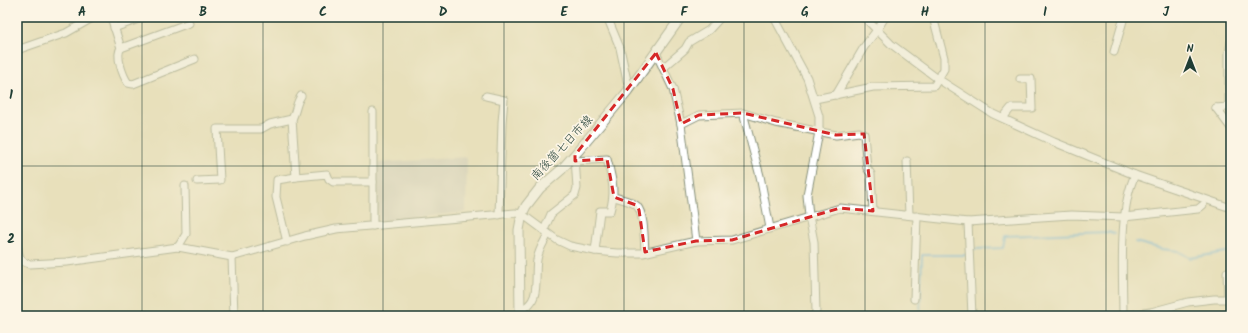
<svg xmlns="http://www.w3.org/2000/svg" width="1248" height="333" font-family="Kalam,'Klee One',sans-serif">
	<style>
		.industrial { fill: #c6c5b8 }
		.lines { fill: none; stroke-linecap: round; stroke-linejoin: round }
		.stream { stroke: #65b2de; stroke-width: 2 }
		.minor-casing { stroke: #848e78; stroke-width: 9 }
		.major-casing { stroke: #848e78; stroke-width: 11 }
		.minor { stroke: #fff; stroke-width: 7 }
		.major { stroke: #fff; stroke-width: 9 }
		.marked { fill: none; stroke: #d62828; stroke-width: 3; stroke-dasharray: 8 5; stroke-linejoin: round }
		.grid { fill: none; stroke: #1f3d34; stroke-width: 1; stroke-opacity: 0.55 }
		.labels { text-anchor: middle; dominant-baseline: central; stroke-width: 3.5; stroke-linejoin: round; paint-order: stroke }
		.street-label { font-size: 12px; fill: #1f3d34; stroke: #fcf5e5 }
		.neatline { fill: none; stroke: #1f3d34; stroke-width: 1.5 }
		.grid-label { font-size: 13px; text-anchor: middle; font-weight: bold; fill: #1f3d34 }
	</style>
	<rect width="100%" height="100%" fill="#fcf5e5"/>
	<filter id="ink" filterUnits="userSpaceOnUse"><feTurbulence type="fractalNoise" baseFrequency=".025" numOctaves="2"/><feDisplacementMap in="SourceGraphic" scale="8" xChannelSelector="R" yChannelSelector="G"/><feConvolveMatrix kernelMatrix="1 2 1 2 8 2 1 2 1" color-interpolation-filters="sRGB"/></filter>
	<filter id="wash" filterUnits="userSpaceOnUse"><feTurbulence type="fractalNoise" baseFrequency=".012" numOctaves="4" result="noise"/><feDisplacementMap in="SourceGraphic" scale="16" xChannelSelector="R" yChannelSelector="G"/><feGaussianBlur stdDeviation="0.9" result="paint"/><feColorMatrix in="noise" values="0 0 0 0 0 0 0 0 0 0 0 0 0 0 0 0 0 1.4 0 .05"/><feComposite in="paint" operator="in"/></filter>
	<g filter="url(#wash)">
		<rect width="100%" height="100%" fill="#e8e0bb"/>
		<!-- industrial -->
		<path class="industrial" d="M467,157L466,212L378,222L377,163Z"/>
		<g class="lines">
			<!-- stream -->
			<g class="stream">
				<path d="M1135,242L1162,249L1178,251L1190,258L1231,251"/>
				<path d="M974,249L1003,248L1005,236L1108,232L1115,234"/>
				<path d="M920,316L922,255H968"/>
			</g>
		</g>
	</g>
	<g filter="url(#ink)">
		<g class="lines">
			<!-- minor casing -->
			<g class="minor-casing">
				<g id="minor">
					<path d="M111,17L121,48"/>
					<path d="M610,17L608,19L620,48L629,90"/>
					<path d="M774,17L807,78L819,116V132L807,195L809,216L814,242L816,311L815,316"/>
					<path d="M864,17L891,44L938,79L993,114L1054,142L1135,175L1231,208"/>
					<path d="M189,23L121,48C115,55 123,76 128,83L133,84L195,59"/>
					<path d="M114,28L144,17"/>
					<path d="M17,50L66,33L94,17"/>
					<path d="M1114,52L1124,17"/>
					<path d="M656,53L673,89L681,124L696,241"/>
					<path d="M663,68L685,49L689,42L709,30L719,19L718,17"/>
					<path d="M836,95L864,47L877,30L885,17"/>
					<path d="M486,96L504,100L502,122L499,215"/>
					<path d="M815,99L873,87L934,86L944,69V58L933,17"/>
					<path d="M1216,108L1227,107L1229,102V53L1231,42"/>
					<path d="M1216,108L1231,128"/>
					<path d="M373,112V226"/>
					<path d="M743,113L760,176L770,228"/>
					<path d="M1003,118L1011,108H1032L1031,79H1020"/>
					<path d="M681,124L699,115L743,113L776,123L836,135L859,132L864,134L867,168L871,174L873,211"/>
					<path d="M575,161L607,159C612,179 616,191 610,211H600L595,251"/>
					<path d="M907,161L909,215"/>
					<path d="M296,177L292,119C296,112 296,103 301,96"/>
					<path d="M197,181L220,180L217,129H261L270,124L292,119"/>
					<path d="M614,197C621,199 632,201 637,206C645,215 644,241 645,252"/>
					<path d="M968,222L972,316"/>
					<path d="M544,230L551,214L575,195L577,188L575,158"/>
					<path d="M287,242L276,197L277,180L296,177L327,174L329,179L333,182H373"/>
					<path d="M17,243C19,254 18,262 30,264L67,262L178,247L232,257L305,236L336,229L515,213L522,214L557,240L570,246L595,251L617,253H643L696,241L732,240L840,208L968,222L1071,215L1124,217L1198,209L1203,205"/>
					<path d="M178,247L186,234L185,186"/>
					<path d="M232,257L234,316"/>
					<path d="M1227,272L1228,299"/>
					<path d="M914,299L917,216"/>
					<path d="M520,310C542,302 534,279 537,260C538,251 544,242 548,234"/>
					<path d="M508,316L520,315"/>
					<path d="M1123,316C1123,276 1118,210 1135,175"/>
					<path d="M1123,316L1151,312L1188,302L1214,299H1231"/>
				</g>
			</g>
			<!-- major casing -->
			<g class="major-casing">
				<path id="major" d="M520,316L519,230L522,214L526,206L540,188L561,170L578,151L629,90L681,17"/>
			</g>
			<!-- minor -->
			<use href="#minor" class="minor"/>
			<!-- major -->
			<use href="#major" class="major"/>
		</g>
	</g>
	<!-- marked area -->
	<path d="M0 0H1248V333H0ZM656,53L673,89L681,124L699,115L743,113L836,135L864,134L873,211L840,208L732,240L696,241L645,252L639,210L636,205L614,197L607,159L575,161V155Z" fill="#e8e0bb" fill-opacity=".55" fill-rule="evenodd"/>
	<path class="marked" d="M656,53L673,89L681,124L699,115L743,113L836,135L864,134L873,211L840,208L732,240L696,241L645,252L639,210L636,205L614,197L607,159L575,161V155Z"/>
	<!-- grid -->
	<path class="grid" d="M142,17V316M263,17V316M383,17V316M504,17V316M624,17V316M744,17V316M865,17V316M985,17V316M1106,17V316M17,166H1231"/>
	<g class="labels">
		<!-- street labels -->
		<g class="street-label">
			<text transform="translate(562 148) rotate(-47)">南後箇七日市線</text>
		</g>
	</g>
	<!-- margin -->
	<rect width="1248" height="333" fill="none" stroke="#fcf5e5" stroke-width="44"/>
	<!-- north arrow -->
	<g transform="translate(1190 58)" stroke="#fcf5e5" stroke-width="3" paint-order="stroke">
	<path d="M0-3L7 15L0 10L-7 15Z" fill="#1f3d34"/>
	<text y="-6" font-size="11" font-weight="bold" text-anchor="middle" fill="#1f3d34">N</text>
	</g>
	<rect x="22" y="22" width="1204" height="289" class="neatline"/>
	<g class="grid-label">
		<text x="82" y="16">A</text>
		<text x="203" y="16">B</text>
		<text x="323" y="16">C</text>
		<text x="443" y="16">D</text>
		<text x="564" y="16">E</text>
		<text x="684" y="16">F</text>
		<text x="805" y="16">G</text>
		<text x="925" y="16">H</text>
		<text x="1045" y="16">I</text>
		<text x="1166" y="16">J</text>
		<text x="11" y="99">1</text>
		<text x="11" y="243">2</text>
	</g>
</svg>
